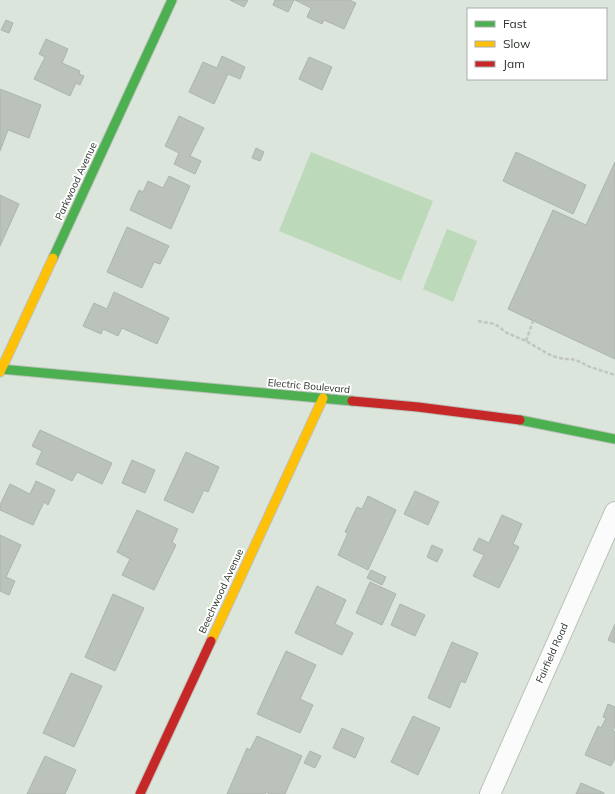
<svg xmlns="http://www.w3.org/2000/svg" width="615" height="794" font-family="Mulish,sans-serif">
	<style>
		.green { fill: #bcd9b9 }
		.building { fill: #bbc2bb; stroke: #adb4ac }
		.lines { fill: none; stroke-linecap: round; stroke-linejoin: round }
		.street-casing { stroke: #bbc2ba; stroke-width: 22 }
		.fast-casing { stroke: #bbc2ba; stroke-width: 11 }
		.slow-casing { stroke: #bbc2ba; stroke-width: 11 }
		.jam-casing { stroke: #bbc2ba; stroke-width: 11 }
		.path { stroke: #c3c5c3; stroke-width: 2.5; stroke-dasharray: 4 2; stroke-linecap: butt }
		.street { stroke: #fafbfa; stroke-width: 20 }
		.fast { stroke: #4caf50; stroke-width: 9 }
		.slow { stroke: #ffc107; stroke-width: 9 }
		.jam { stroke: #c62828; stroke-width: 9 }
		.labels { text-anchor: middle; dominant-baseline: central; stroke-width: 4; stroke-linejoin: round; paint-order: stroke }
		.street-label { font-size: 10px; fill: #2b322b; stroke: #fff }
	</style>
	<rect width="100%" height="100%" fill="#dce5db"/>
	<!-- green -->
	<g class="green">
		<path d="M311,152L433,201L401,281L279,231Z"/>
		<path d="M447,229L477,241L453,302L423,289Z"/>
	</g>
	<!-- building -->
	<g class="building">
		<path d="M230,0H248L244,7Z"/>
		<path d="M275,0H294L288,12L273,5Z"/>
		<path d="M295,0H349L356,3L344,29L324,20L322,24L307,17L311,8Z"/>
		<path d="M6,20L13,23L9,33L1,30Z"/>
		<path d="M46,39L68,49L62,63L80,71L79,74L84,76L80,85L76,83L70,96L34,79L45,57L39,54Z"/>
		<path d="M222,56L245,67L240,79L228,74L214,104L189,92L203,62L217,68Z"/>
		<path d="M309,57L332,67L322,90L299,79Z"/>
		<path d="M0,89L41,105L29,138L8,130L0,151Z"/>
		<path d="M179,116L204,128L190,156L201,161L195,174L174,164L179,153L165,146Z"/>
		<path d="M256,148L264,152L260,161L252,158Z"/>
		<path d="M516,152L586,185L573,214L503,181Z"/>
		<path d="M615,162V359L508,309L553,210L586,225Z"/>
		<path d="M169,176L190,186L171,229L130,210L139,190L143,192L148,181L163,188Z"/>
		<path d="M0,195L19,204L0,246Z"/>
		<path d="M127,227L169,246L160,264L154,262L142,288L107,272Z"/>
		<path d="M114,292L169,318L157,344L122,328L118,336L103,329L101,334L83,326L94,303L107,309Z"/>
		<path d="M40,430L112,463L102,484L77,472L72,481L36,464L42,451L32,446Z"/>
		<path d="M186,452L219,467L208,492L204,490L193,513L164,500Z"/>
		<path d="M132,460L155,470L145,493L122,483Z"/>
		<path d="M36,481L55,490L48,505L44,502L33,525L0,510V505L10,484L30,494Z"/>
		<path d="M415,491L439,502L428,525L404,514Z"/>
		<path d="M368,496L396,510L368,570L338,555L348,533L345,532L357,507L362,509Z"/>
		<path d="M137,510L178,529L172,542L176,545L154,590L122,575L130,559L117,552Z"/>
		<path d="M502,515L522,524L513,544L519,547L499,588L473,576L484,555L473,550L479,538L489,543Z"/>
		<path d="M0,535L21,545L6,577L15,581L9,595L0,591Z"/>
		<path d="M432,545L443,550L437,562L427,557Z"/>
		<path d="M371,570L386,577L382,585L367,578Z"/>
		<path d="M370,582L396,594L382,625L356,613Z"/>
		<path d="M317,586L346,600L335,624L353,633L342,655L295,633Z"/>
		<path d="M113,594L144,608L115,671L85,657Z"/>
		<path d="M400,604L425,615L415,636L391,625Z"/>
		<path d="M615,624V643L608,640Z"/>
		<path d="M452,642L478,653L465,683L461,681L450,708L428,698Z"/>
		<path d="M286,651L316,665L300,699L313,705L300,733L257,714Z"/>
		<path d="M71,673L102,686L74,747L43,733Z"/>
		<path d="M608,704L615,707V726L613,731L615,732V758L611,766L585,755L598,726L601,728L606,718L603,717Z"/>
		<path d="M413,716L440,728L418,775L391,762Z"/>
		<path d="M342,728L364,738L355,758L333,748Z"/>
		<path d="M257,736L302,756L285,794H270L266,792L265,794H227L247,748L250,750Z"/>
		<path d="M310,751L321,756L315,768L304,763Z"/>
		<path d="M45,756L76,770L65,794H27Z"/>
		<path d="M581,783L604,793V794H576Z"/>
	</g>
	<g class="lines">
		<!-- street casing -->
		<g class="street-casing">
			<path id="street" d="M490,794L615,512"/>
		</g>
		<!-- fast casing -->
		<g class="fast-casing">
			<g id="fast">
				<path d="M53,258L172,0"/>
				<path d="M0,369L352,401"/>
				<path d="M520,420L615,439"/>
			</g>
		</g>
		<!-- slow casing -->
		<g class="slow-casing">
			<g id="slow">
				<path d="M0,372L53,258"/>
				<path d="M211,641L323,398"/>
			</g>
		</g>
		<!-- jam casing -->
		<g class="jam-casing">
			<g id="jam">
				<path d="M352,401L418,407L520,420"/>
				<path d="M140,794L211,641"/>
			</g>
		</g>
		<!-- path -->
		<g class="path">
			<path d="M478,321L495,324L507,333L526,341L550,355L556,357L564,359H570L576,360L590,367L615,375"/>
			<path d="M526,341L533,321"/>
		</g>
		<!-- street -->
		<use href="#street" class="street"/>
		<!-- fast -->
		<use href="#fast" class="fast"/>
		<!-- slow -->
		<use href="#slow" class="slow"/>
		<!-- jam -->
		<use href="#jam" class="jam"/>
	</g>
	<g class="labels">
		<!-- street labels -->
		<g class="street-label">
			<text transform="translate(76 181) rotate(-65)">Parkwood Avenue</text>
			<text transform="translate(309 386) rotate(5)">Electric Boulevard</text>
			<text transform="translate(221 591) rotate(-65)">Beechwood Avenue</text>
			<text transform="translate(552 653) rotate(-66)">Fairfield Road</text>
		</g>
	</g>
	<!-- legend -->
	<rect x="467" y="8" width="140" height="72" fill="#ffffff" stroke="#aaadaa"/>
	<rect x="475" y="21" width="20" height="6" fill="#4caf50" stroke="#aaadaa"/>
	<text x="503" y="28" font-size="12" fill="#2b322b">Fast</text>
	<rect x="475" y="41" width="20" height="6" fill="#ffc107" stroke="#aaadaa"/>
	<text x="503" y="48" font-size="12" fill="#2b322b">Slow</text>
	<rect x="475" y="61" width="20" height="6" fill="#c62828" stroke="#aaadaa"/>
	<text x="503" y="68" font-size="12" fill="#2b322b">Jam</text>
</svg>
